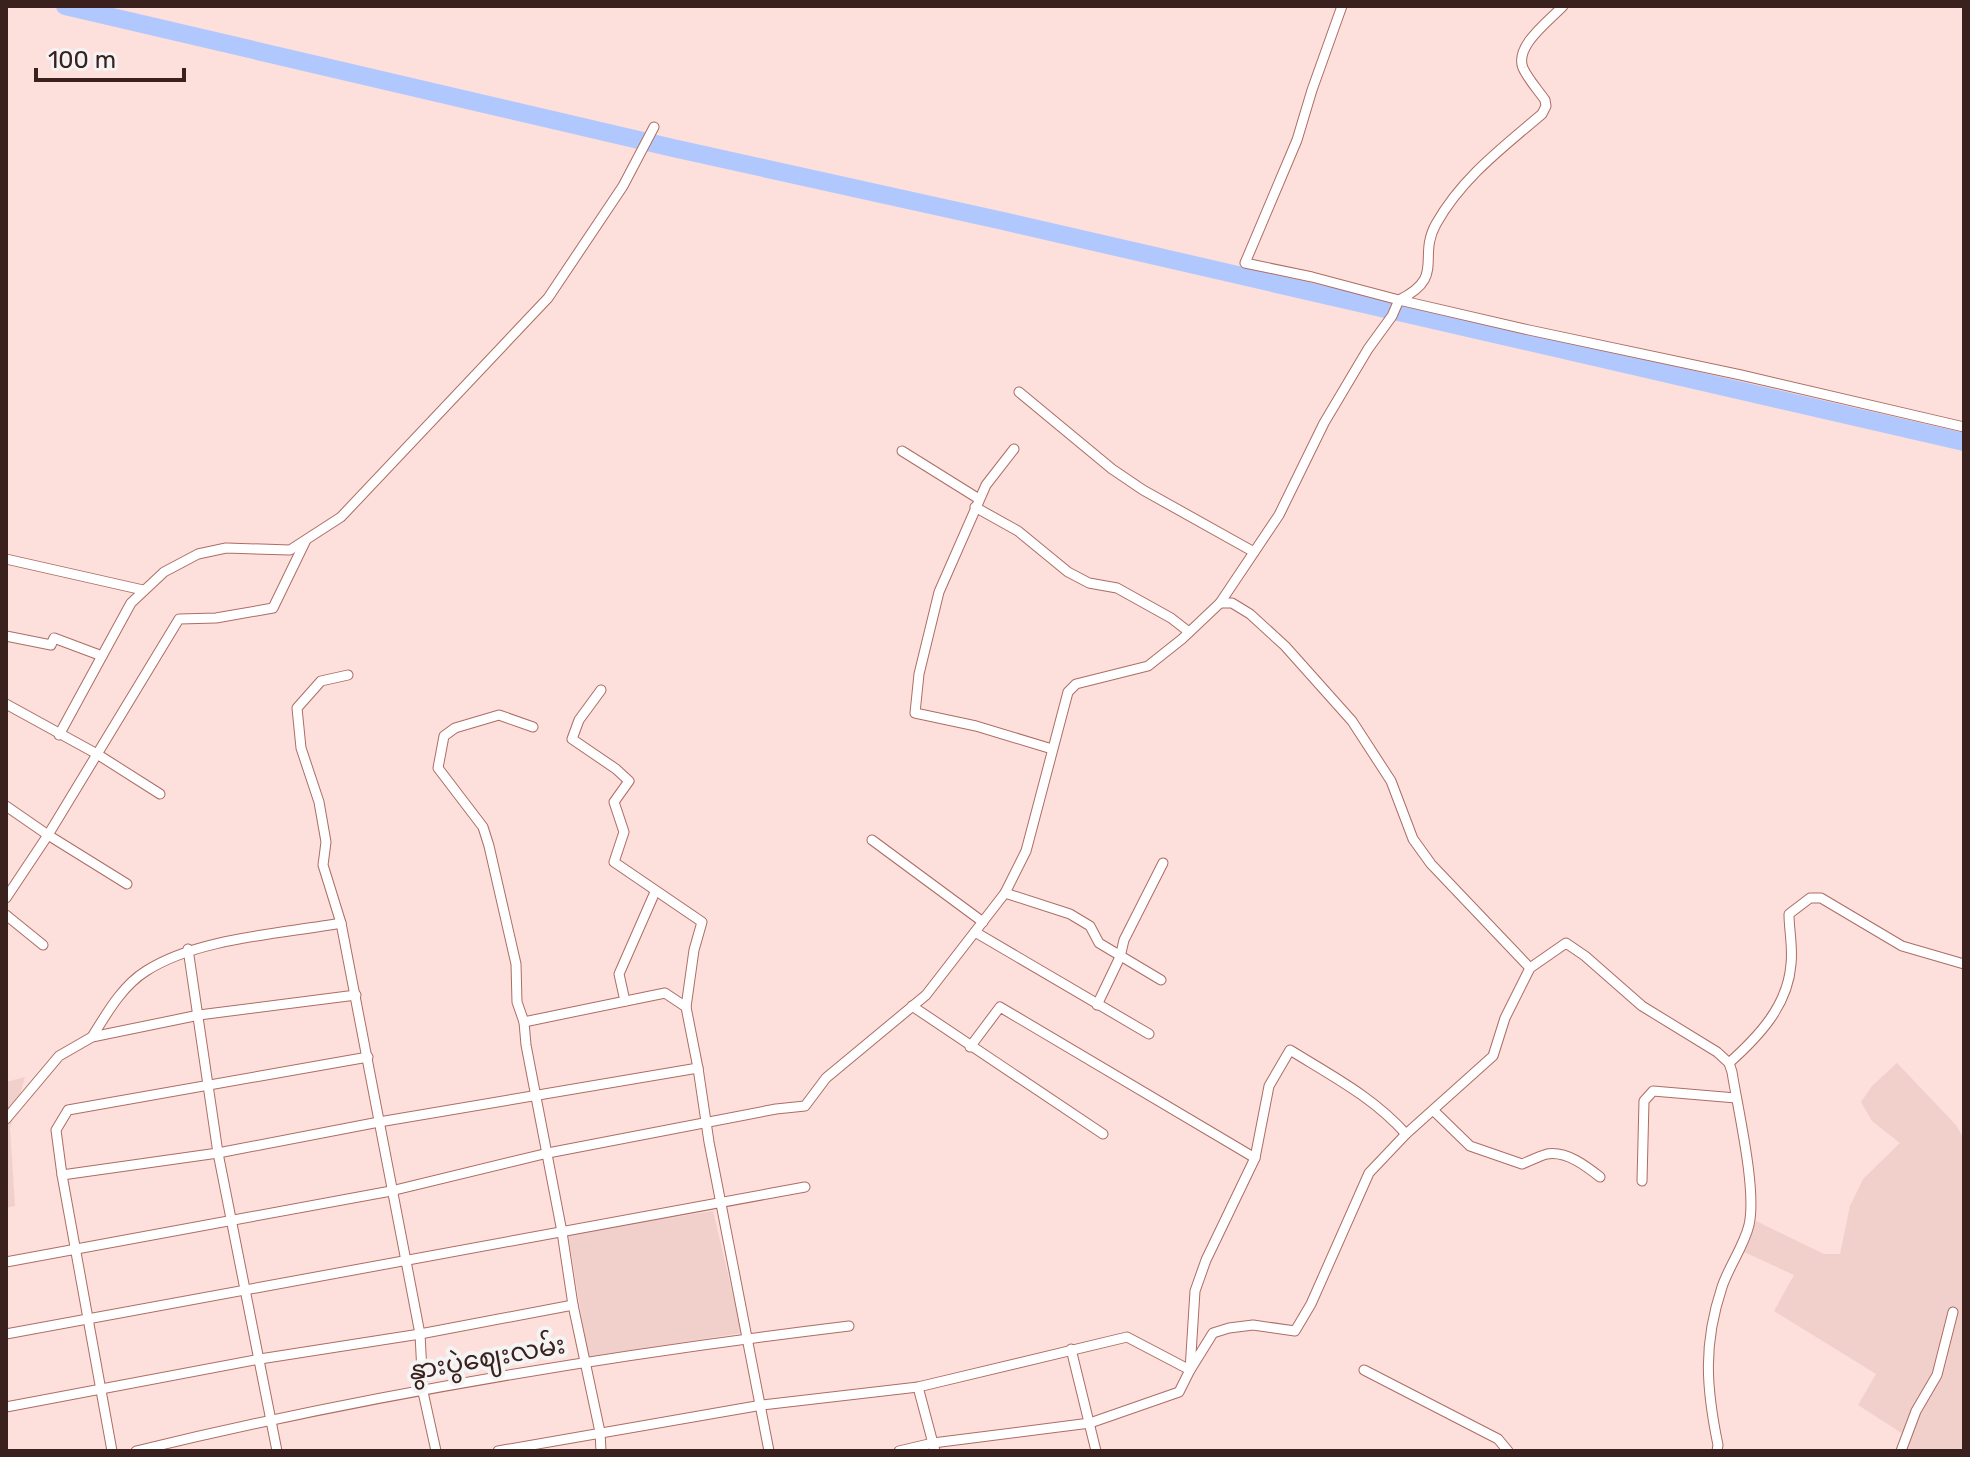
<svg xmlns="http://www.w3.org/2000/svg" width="1970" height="1457" font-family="Rubik,'Noto Sans Myanmar',sans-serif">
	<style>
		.built { fill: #f1d0cc }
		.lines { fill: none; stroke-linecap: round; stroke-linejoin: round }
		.river { stroke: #b1c8fe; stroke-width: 18 }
		.street-casing { stroke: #ad6d65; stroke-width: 11 }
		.street { stroke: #fff; stroke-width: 9 }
		.labels { text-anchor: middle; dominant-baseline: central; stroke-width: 8; stroke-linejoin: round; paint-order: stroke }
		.street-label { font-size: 26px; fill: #3b211e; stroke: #f4f4f4 }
	</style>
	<rect width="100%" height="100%" fill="#fddfdb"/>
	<!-- built -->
	<g class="built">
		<path d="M1897,1063L1956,1125L1964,1139V1451H1899L1906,1436L1858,1405L1876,1374L1774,1311L1794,1275L1744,1252L1756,1221L1824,1254H1840L1850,1206L1863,1179L1900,1143L1872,1121L1861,1102L1872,1086Z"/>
		<path d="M25,1077L10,1128L15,1206L6,1208V1082Z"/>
		<path d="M713,1211L742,1333L588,1357L568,1234Z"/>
	</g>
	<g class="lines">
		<!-- river -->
		<path class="river" d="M65,6L673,148L1003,221L1964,442"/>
		<!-- street casing -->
		<g class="street-casing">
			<g id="street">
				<path d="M1342,6L1312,90L1297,140L1245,263L1312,277L1399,300L1529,330L1741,375L1964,427"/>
				<path d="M1019,392L1112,469L1143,490L1254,552"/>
				<path d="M1014,449L986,485L939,592L919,674L915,713L976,726L1052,749"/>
				<path d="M902,451L979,499"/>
				<path d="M975,507L1018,531L1068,572L1089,583L1117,588L1171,618L1189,632"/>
				<path d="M6,559L143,590"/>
				<path d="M1220,603H1232L1250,614L1285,646L1352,721L1391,781L1413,839L1431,864L1530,968"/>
				<path d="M6,636L51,645L54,638L102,656L131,603L164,572L198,554L226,548L290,550L341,517L548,298L623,186L654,127"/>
				<path d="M348,675L321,681L297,708L301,748L319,802L326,842L323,865L341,923L406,1261L420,1334L423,1392L436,1451"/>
				<path d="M601,690L579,720L572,739L616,769L629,781L614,802L624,832L614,862L702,922L694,950L686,1007L698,1068L709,1142L769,1451"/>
				<path d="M6,704L97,754L160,794"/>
				<path d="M533,727L499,715L455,728L444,736L438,768L483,827L489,846L516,964L517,1002L524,1022L526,1045L562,1232L573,1305L600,1432L601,1451"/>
				<path d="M59,735L102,656"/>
				<path d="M6,806L48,835L127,884"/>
				<path d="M872,840L983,922"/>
				<path d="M1005,893L1070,914L1090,926L1099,943L1161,980"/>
				<path d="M6,898L48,835L179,619L216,618L273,608L305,542"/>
				<path d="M6,915L43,945"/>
				<path d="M975,932L1149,1034"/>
				<path d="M188,949L218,1153L277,1451"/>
				<path d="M625,1001L619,974L655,892"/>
				<path d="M1097,1005L1120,957L1124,940L1163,863"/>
				<path d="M912,1006L1103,1134"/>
				<path d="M524,1022L665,993L686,1007"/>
				<path d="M92,1037C107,1013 122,986 146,971C197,938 280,934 341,923"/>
				<path d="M368,1057L68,1110L56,1130L62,1175L218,1153L379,1122L698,1068"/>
				<path d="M1729,1063C1758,1037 1788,1006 1791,964C1793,947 1789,930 1789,914L1810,898H1821L1902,946L1964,964"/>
				<path d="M1434,1111L1470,1146L1522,1164C1530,1161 1539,1156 1547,1154C1567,1151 1586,1166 1600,1177"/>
				<path d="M6,1119L59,1056L92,1037L199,1015L356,995"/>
				<path d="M1255,1158L1269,1086L1290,1050C1332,1076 1373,1097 1406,1134"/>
				<path d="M62,1175L112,1451"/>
				<path d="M1642,1181L1644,1101L1653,1091L1736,1098"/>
				<path d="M6,1262L391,1191L548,1153L776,1109L805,1106L826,1078L926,995L1005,893L1026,851L1068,692L1076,684L1148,666L1182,639L1220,603L1279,515L1324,423L1368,349L1392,316L1399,300C1446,277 1417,258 1436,224C1462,178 1502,148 1542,114L1546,106L1545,100C1538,90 1528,79 1523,68C1514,46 1550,20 1563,6"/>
				<path d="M6,1334L805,1187"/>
				<path d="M1071,1349L1096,1451"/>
				<path d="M1364,1370L1498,1439L1508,1451"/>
				<path d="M918,1387L935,1451"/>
				<path d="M6,1407L260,1359L420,1334L573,1305"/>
				<path d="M136,1451C370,1394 610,1355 849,1326"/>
				<path d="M498,1451L762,1405L918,1387L1127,1337L1190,1370L1195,1291L1206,1260L1255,1158L1000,1007L970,1047"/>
				<path d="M899,1451L933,1443L1090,1423L1179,1392L1190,1370L1213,1333L1229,1328L1253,1325L1295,1331L1311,1304L1369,1173L1406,1134L1493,1056L1505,1018L1530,968L1566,943L1585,956L1642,1006L1717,1052L1729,1063L1732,1072C1738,1110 1757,1190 1749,1225C1744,1246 1729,1266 1722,1287C1703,1344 1706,1387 1718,1445L1717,1451"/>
				<path d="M1901,1451L1916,1411L1937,1375L1953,1312"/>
			</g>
		</g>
		<!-- street -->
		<use href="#street" class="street"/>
	</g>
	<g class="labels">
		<!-- street labels -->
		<g class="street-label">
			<text transform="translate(487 1358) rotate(-10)">နွားပွဲဈေးလမ်း</text>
		</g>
	</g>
	<!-- border -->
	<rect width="1970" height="1457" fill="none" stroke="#3b211e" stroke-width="16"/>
	<!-- scale -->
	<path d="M36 68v12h148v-12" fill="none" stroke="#3b211e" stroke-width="4"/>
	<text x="48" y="68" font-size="24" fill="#3b211e" stroke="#f4f4f4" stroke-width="6" paint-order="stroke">100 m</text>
</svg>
